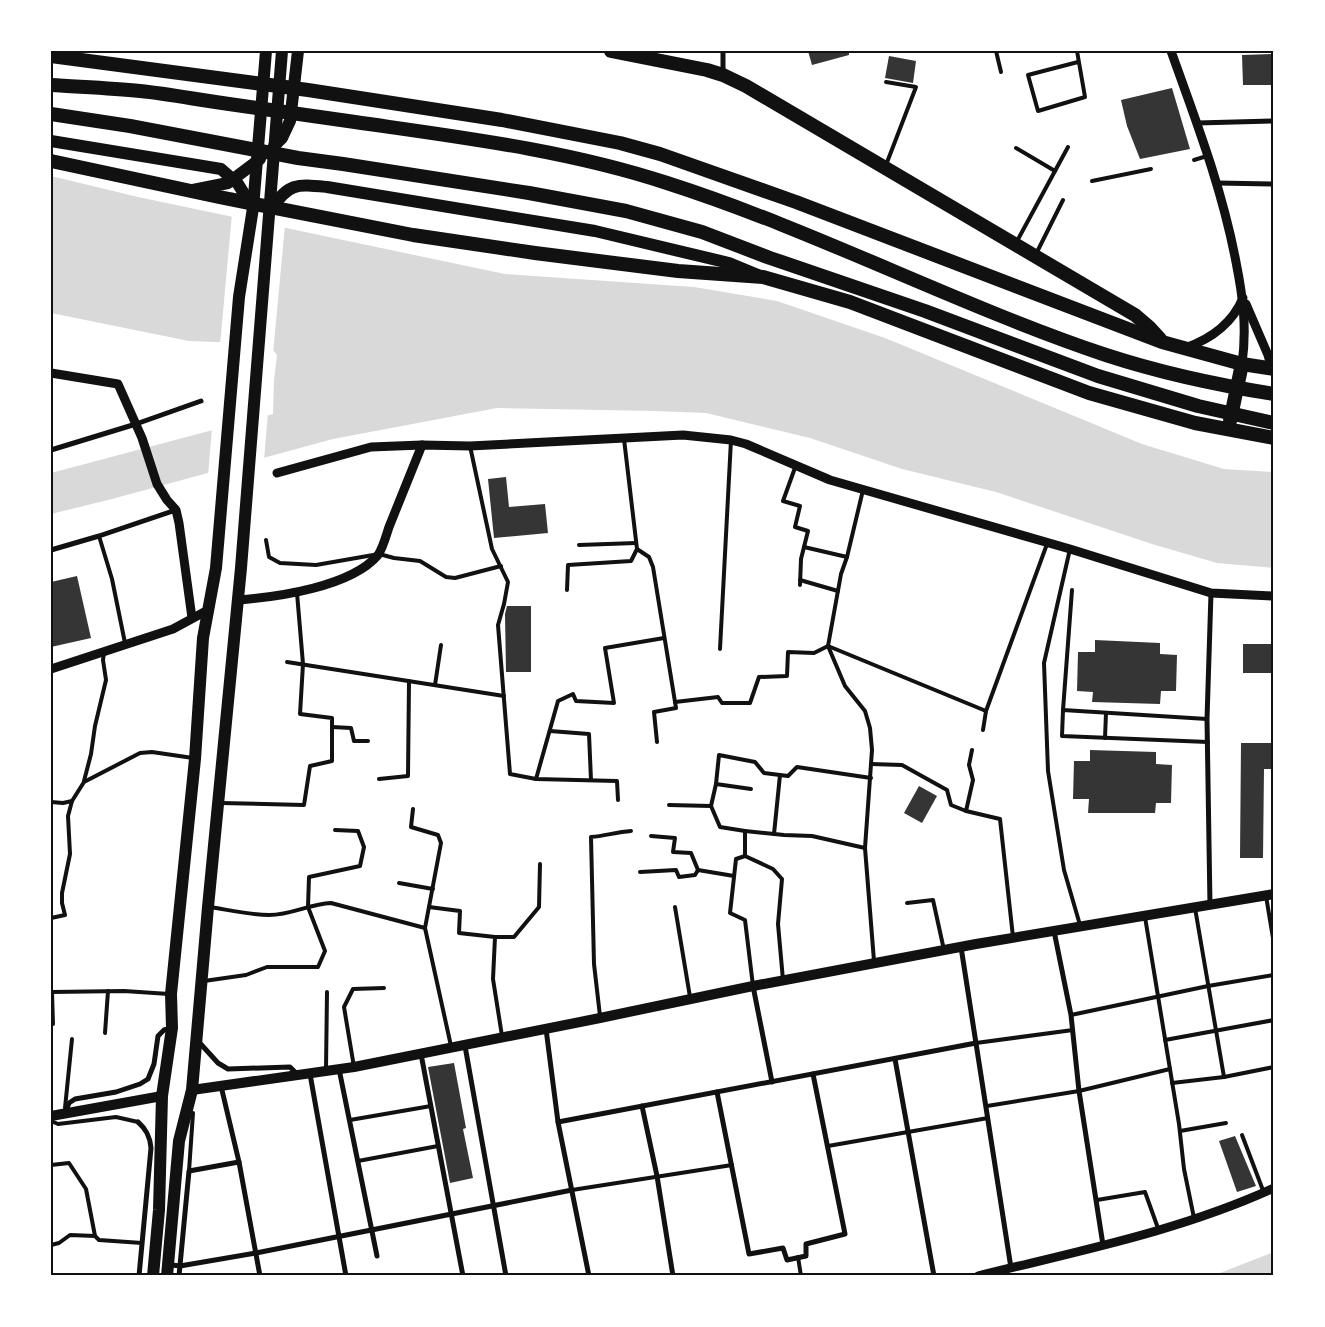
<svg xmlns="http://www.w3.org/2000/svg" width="1325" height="1327" font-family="'Work Sans',sans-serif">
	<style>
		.water { fill: #d9d9d9 }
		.pier { fill: #fff }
		.building { fill: #353535 }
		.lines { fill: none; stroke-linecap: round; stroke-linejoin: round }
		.service { stroke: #111; stroke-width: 4 }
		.minor { stroke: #111; stroke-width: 5 }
		.tertiary { stroke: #111; stroke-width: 9 }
		.secondary { stroke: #111; stroke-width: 10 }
		.primary { stroke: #111; stroke-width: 12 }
		.trunk { stroke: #111; stroke-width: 14 }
		.neatline { fill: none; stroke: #111; stroke-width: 2 }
	</style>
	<rect width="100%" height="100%" fill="#fff"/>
	<!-- water -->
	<g class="water">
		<path d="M51,176L138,197L505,274L694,287L777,301L885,338L1142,444L1224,469L1274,472V568L1217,563L1152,544L996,492L902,469L810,438L706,413L654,411L497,408L333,439L112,499L51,514V473L273,414L274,380L277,355L268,344L189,341L51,313Z"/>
		<path d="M1274,1252V1276H1212Z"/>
	</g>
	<!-- pier -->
	<g class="pier">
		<path d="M232,214L285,225L273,354L267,346L220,345Z"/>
		<path d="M268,413L264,460L208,476L212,428Z"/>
	</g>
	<!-- building -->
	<g class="building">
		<path d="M808,51H849V55L812,65Z"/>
		<path d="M1274,54V85H1243L1242,55Z"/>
		<path d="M889,56L916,61L913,83L885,78Z"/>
		<path d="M1172,88L1190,149L1140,159L1127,126L1121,100Z"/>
		<path d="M506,477L509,507L545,504L548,533L494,538L488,479Z"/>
		<path d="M77,576L91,638L51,647V582Z"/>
		<path d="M507,606H531V672H506L505,614Z"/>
		<path d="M1095,640L1160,643V654L1177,655L1176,691H1161L1160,704L1092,702L1093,692L1077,691L1078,652H1095Z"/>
		<rect x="1243" y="644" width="31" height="29"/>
		<path d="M1241,743H1274V769H1264L1263,858H1240Z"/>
		<path d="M1090,750L1156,752V764L1172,765L1171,803H1156L1155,813H1088L1089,799H1073L1074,761H1090Z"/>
		<path d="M919,786L937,796L922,823L904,813Z"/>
		<path d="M454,1063L466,1128L463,1129L473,1178L450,1183L428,1067Z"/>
		<path d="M1235,1136L1256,1186L1237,1192L1219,1141Z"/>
	</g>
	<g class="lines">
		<!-- service -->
		<g class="service">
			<path d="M996,51L1001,72"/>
			<path d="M1077,51L1085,97L1038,111L1028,75L1078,62"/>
			<path d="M1016,148L1055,171"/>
			<path d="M1194,160L1207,156"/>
			<path d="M886,165L916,87L886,82"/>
			<path d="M1092,181L1151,169"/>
			<path d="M1016,243L1068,147"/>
			<path d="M1036,254L1063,200"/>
			<path d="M624,439L637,549L649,557L653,567L676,708L654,712L657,742"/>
			<path d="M470,446L492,549L508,582L504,604L498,625L510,774L536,779L617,781L618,800"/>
			<path d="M796,465L783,501L800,506L795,527L808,531L801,559L800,585"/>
			<path d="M99,536L112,579L125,643"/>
			<path d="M266,540L269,557L280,563L316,565L379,554L394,558L420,561L446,577L455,578L501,566"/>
			<path d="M579,545L636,543"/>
			<path d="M804,547L847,557"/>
			<path d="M1070,549L1044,663L1048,771L1064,870L1080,925"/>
			<path d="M800,580L838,591"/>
			<path d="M567,590L568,565L631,561L637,549"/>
			<path d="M828,646L845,686L865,711L870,728L872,750L865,848L874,961"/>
			<path d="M828,646L986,711"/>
			<path d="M720,649L731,440"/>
			<path d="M287,662L504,696"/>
			<path d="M435,685L441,645"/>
			<path d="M675,702L718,697L722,703H750L759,677L787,676L788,652L814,653L828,646L841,574L847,557L863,490"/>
			<path d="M1063,710L1072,590"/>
			<path d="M1207,719L1063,710L1062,736L1208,742"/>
			<path d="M332,727L351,728L354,741H368"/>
			<path d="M983,730L986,711L1047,544"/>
			<path d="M550,731L589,734L591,780"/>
			<path d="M1105,738L1106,713"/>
			<path d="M871,764L902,765L947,790L951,805L966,811L1000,819L1013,937"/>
			<path d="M379,779L408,776L409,681"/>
			<path d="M536,779L558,701L573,694L576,701L614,703L605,648L664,638"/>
			<path d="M84,781L91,754L95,726L106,680L103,660L104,652"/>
			<path d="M716,784L751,789"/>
			<path d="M51,802L63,803L72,801"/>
			<path d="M221,803L304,805L310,766L332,761V718L300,714L303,664L297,593"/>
			<path d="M669,805L711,806"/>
			<path d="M413,809L411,827L438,835L441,843L425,928L451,1046"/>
			<path d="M966,811L973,780L969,765L972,750"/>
			<path d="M745,831L784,835L812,836L865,848"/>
			<path d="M774,834L780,775"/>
			<path d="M651,836L675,838L673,852L691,853L698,870L734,876"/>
			<path d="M745,856L773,869L782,879L778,924L783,980"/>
			<path d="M640,872L676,870L679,877L695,875L698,870"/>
			<path d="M399,883L433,889"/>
			<path d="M1266,896L1274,944"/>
			<path d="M907,903L933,900L944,950"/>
			<path d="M210,907C229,910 250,915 269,915C292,915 309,904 331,903L425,928"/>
			<path d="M429,907L460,911L459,933L495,937L493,979L502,1036"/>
			<path d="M675,907L690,997"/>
			<path d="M1195,908L1224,1077"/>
			<path d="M1145,917L1179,1124L1184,1169L1194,1218"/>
			<path d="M51,918L65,915L62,903V893L70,854L68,816L72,801L84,782L140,753L152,752L193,758"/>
			<path d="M495,937H514L539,907L540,864"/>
			<path d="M204,981L246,975L267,967H318L325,951L308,907L309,877L360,866L364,847L358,831L335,830"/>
			<path d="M753,986L745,920L730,913L736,859L745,856V831L720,827L711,806L716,784L719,755L755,762L764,773L788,776L797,767L871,778"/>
			<path d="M51,992L124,991L169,994"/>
			<path d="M52,992L53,1024"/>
			<path d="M1071,1015L1208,986L1274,975"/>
			<path d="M600,1016L594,964L591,837C605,836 616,832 631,831"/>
			<path d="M105,1033L108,991"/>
			<path d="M1165,1040L1274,1020"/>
			<path d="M976,1043L1073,1030"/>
			<path d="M354,1067L344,1007L353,989L384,988"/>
			<path d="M326,1069L327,992"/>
			<path d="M1172,1083L1224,1077L1274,1067"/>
			<path d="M987,1106L1079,1091L1170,1069"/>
			<path d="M65,1108L72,1039"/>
			<path d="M350,1120L431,1106"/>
			<path d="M51,1121L58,1124L116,1117L138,1122"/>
			<path d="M1180,1131L1226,1123"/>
			<path d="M1242,1135L1264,1193"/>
			<path d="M828,1146L988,1118"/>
			<path d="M358,1161L438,1146"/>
			<path d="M51,1165L69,1163L86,1189L95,1236"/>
			<path d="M189,1171L193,1113"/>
			<path d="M572,1190L732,1165"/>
			<path d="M1097,1200L1145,1192L1159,1231"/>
			<path d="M51,1245L59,1243L70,1235L95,1236L99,1240L142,1243"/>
			<path d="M798,1257L801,1276"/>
		</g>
		<!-- minor -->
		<g class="minor">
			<path d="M723,51V74"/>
			<path d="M1197,123L1274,121"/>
			<path d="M1217,183L1274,184"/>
			<path d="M51,450L136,424L201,401"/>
			<path d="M51,550L99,536L176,510"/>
			<path d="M1210,905L1207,719L1211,593"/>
			<path d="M1054,931L1071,1015L1079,1091L1103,1245"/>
			<path d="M961,947L1011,1268"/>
			<path d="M753,986L772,1082"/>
			<path d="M546,1029L558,1122L589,1276"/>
			<path d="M198,1041L218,1063L228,1069L290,1067L297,1074"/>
			<path d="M465,1046L506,1276"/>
			<path d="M421,1054L463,1276"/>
			<path d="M895,1059L934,1276"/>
			<path d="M339,1069L377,1256"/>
			<path d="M310,1074L346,1276"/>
			<path d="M221,1086L239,1162L260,1276"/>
			<path d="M717,1092L749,1254L783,1248L787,1260L806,1256V1244L845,1234L813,1074"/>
			<path d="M642,1106L657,1176L673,1276"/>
			<path d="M65,1113L69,1103L75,1099L116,1092L140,1084L148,1079L154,1064L158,1036L164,1030L171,1028"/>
			<path d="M138,1122C146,1129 150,1136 151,1148L139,1276"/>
			<path d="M558,1122L976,1043"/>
			<path d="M172,1265L180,1266L256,1253L572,1190"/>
			<path d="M179,1276L189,1171L239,1162"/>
		</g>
		<!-- tertiary -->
		<g class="tertiary">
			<path d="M1171,51C1196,121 1222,188 1236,262C1243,297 1247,328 1242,364"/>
			<path d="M1246,304L1268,355L1272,369"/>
			<path d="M1185,348C1211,339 1232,324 1243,298"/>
			<path d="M51,373L118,384L142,438L157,484L167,500L176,510L179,523L192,618"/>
			<path d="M277,473L371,447L422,445L470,446L683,435L731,440L746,444L830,480L1070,549L1211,593L1274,596"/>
			<path d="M238,600C277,597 351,587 378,555C383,548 386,536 389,527C400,500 411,472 422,445"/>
			<path d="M51,669L173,629L208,610"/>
			<path d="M978,1276C1078,1251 1180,1231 1274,1188"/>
		</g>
		<!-- secondary -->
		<g class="secondary">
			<path d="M192,1090L354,1067L600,1018L753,986L976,944L1274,894"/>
			<path d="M51,1116L162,1096"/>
		</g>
		<!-- primary -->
		<g class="primary">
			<path d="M51,141L221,169L238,184L253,208"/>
			<path d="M274,146L282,138L290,121L298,51"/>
			<path d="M193,190L228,183L260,159"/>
			<path d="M271,209C289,183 296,184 327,187L595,231L729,263L758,275"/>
			<path d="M153,1276L159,1210L162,1096L172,1028L171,994L195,759L203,638L216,568L239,297L253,208L266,51"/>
			<path d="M167,1276L179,1141L192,1090L208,907L241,568L282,51"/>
		</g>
		<!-- trunk -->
		<g class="trunk">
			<path d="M611,51L707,70L723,75L746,86L1135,315L1149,327L1160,339"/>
			<path d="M51,56L308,90L502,120L620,143L660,154L796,202L1162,342L1242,364L1274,369"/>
			<path d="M51,85C81,87 111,88 140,91C170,94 199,100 229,104C271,110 313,116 355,122C459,137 567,150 667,183C817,231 957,305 1106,355C1161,373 1217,385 1274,394"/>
			<path d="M51,114L130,126L298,158L343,164L529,193L626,211L702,232L770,258L925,311L1098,376L1198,406L1274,423"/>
			<path d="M51,161L219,197L413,235L535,253L678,271L763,277L850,302L1089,393L1195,423L1274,438"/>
			<path d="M1230,421L1242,364"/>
		</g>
	</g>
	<!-- border -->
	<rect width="1325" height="1327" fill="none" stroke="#ffffff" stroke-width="105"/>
	<rect x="52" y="52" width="1220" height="1222" class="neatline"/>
</svg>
